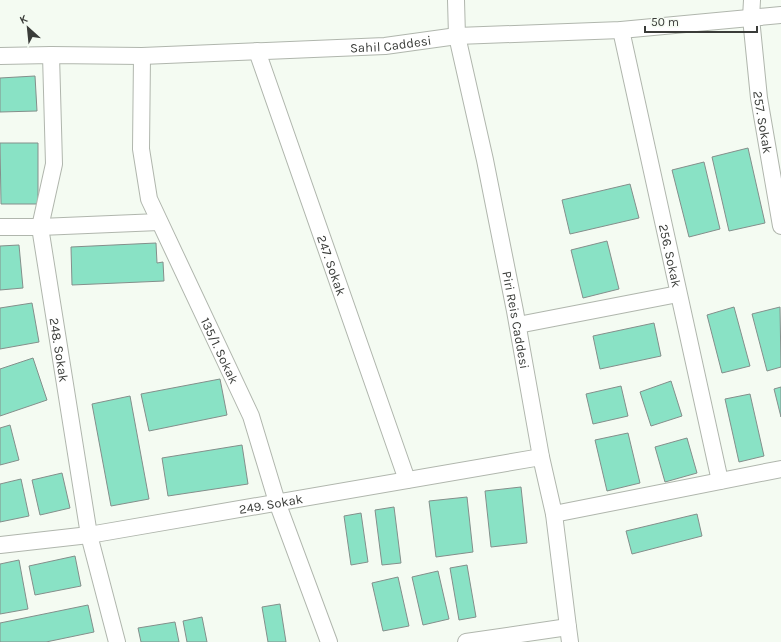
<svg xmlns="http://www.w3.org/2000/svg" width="781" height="642" font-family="Karla,sans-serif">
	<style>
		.building { fill: #89e2c5; stroke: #848f8b }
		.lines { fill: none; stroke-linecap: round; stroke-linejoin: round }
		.minor-casing { stroke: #b0b6ad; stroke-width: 18 }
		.minor { stroke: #fff; stroke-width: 16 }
		.labels { text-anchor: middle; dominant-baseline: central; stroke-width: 3; stroke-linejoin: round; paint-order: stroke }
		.street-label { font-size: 13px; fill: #3a3c39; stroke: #f4fbf2 }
	</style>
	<rect width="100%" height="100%" fill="#f4fbf2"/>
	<!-- building -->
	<g class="building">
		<path d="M35,76L37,111L0,112V78Z"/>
		<path d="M0,143H38V204H1Z"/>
		<path d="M748,148L765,223L729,231L712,157Z"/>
		<path d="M704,162L720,229L689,237L672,170Z"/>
		<path d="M630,184L639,218L570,234L562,200Z"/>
		<path d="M607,241L619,289L583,298L571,250Z"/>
		<path d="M156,243L157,263L163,262L164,281L72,285L71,247Z"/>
		<path d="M19,245L23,288L0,290V246Z"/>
		<path d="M32,303L39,342L0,349V308Z"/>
		<path d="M734,307L750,366L722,373L707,315Z"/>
		<path d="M780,307L781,367L767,371L752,314Z"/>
		<path d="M654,323L661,356L600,369L593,336Z"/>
		<path d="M33,358L47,400L0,416V369Z"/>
		<path d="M220,379L227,415L149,431L141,394Z"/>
		<path d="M671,381L682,416L651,426L640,392Z"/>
		<path d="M621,386L628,416L593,424L586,394Z"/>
		<path d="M781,387V417L774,389Z"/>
		<path d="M750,394L764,456L739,462L725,399Z"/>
		<path d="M130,396L149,499L111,506L92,404Z"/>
		<path d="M10,425L19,460L0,465V428Z"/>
		<path d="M628,433L640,483L607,491L595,440Z"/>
		<path d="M687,438L697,473L665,482L655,447Z"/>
		<path d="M242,445L248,484L168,496L162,458Z"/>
		<path d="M62,473L70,508L40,515L32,480Z"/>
		<path d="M21,479L29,516L0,522V484Z"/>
		<path d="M521,487L527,543L491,547L485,491Z"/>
		<path d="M467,497L473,552L436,557L429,501Z"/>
		<path d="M394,507L401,563L382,565L375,510Z"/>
		<path d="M361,513L368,562L351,565L344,516Z"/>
		<path d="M697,514L702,536L632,554L626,531Z"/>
		<path d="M75,556L81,586L35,595L29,566Z"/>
		<path d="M19,560L28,609L0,614V564Z"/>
		<path d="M467,565L476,617L459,620L450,568Z"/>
		<path d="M438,571L449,619L423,625L412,577Z"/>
		<path d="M398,577L409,626L383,631L372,583Z"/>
		<path d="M280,604L286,642H268L262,607Z"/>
		<path d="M88,605L94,632L46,642H0V623Z"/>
		<path d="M202,617L207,642H187L183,621Z"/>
		<path d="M175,622L179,642H141L138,628Z"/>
	</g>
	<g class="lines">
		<!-- minor casing -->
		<g class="minor-casing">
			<g id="minor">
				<path id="s1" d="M456,0L457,36L485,160L515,311L541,457L554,514L568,627L570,642"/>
				<path id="s2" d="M752,0L751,18L759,98L781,226"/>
				<path id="s3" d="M621,30L720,481"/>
				<path id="s4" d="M257,51L407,480"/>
				<path id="s5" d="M51,55L54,164L40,227L89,535L117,642"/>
				<path id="s6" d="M0,56L51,55L142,56L385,46L457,36L621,30L781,15"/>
				<path id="s7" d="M142,56L141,149L149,199L251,416L277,502L329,642"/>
				<path d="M0,227H40L159,222"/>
				<path d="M518,325L678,294"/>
				<path d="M554,514L781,469"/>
				<path id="s8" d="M0,545L89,535L541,457"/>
				<path d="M466,642L568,627"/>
			</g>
		</g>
		<!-- minor -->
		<use href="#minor" class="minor"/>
	</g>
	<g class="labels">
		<!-- street labels -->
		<g class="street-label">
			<text stroke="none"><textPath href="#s6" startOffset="391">Sahil Caddesi</textPath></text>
			<text stroke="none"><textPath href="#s2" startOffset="123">257. Sokak</textPath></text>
			<text stroke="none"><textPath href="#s3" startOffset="231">256. Sokak</textPath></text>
			<text stroke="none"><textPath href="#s4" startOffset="227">247. Sokak</textPath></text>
			<text stroke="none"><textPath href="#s1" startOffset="326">Piri Reis Caddesi</textPath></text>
			<text stroke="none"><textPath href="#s5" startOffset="298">248. Sokak</textPath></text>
			<text stroke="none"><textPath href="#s7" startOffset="311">135/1. Sokak</textPath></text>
			<text stroke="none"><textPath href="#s8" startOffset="274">249. Sokak</textPath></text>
		</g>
	</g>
	<!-- north arrow -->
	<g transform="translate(28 28) rotate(333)" stroke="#f4fbf2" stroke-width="3" paint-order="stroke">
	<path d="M0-3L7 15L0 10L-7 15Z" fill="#3a3c39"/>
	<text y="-6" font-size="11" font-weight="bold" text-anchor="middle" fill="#3a3c39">K</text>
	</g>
	<!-- scale -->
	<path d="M645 26v6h112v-6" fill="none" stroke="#3a3c39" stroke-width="2"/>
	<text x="651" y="26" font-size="12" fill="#3a3c39" stroke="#f4fbf2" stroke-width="3" paint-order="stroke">50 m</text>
</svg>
